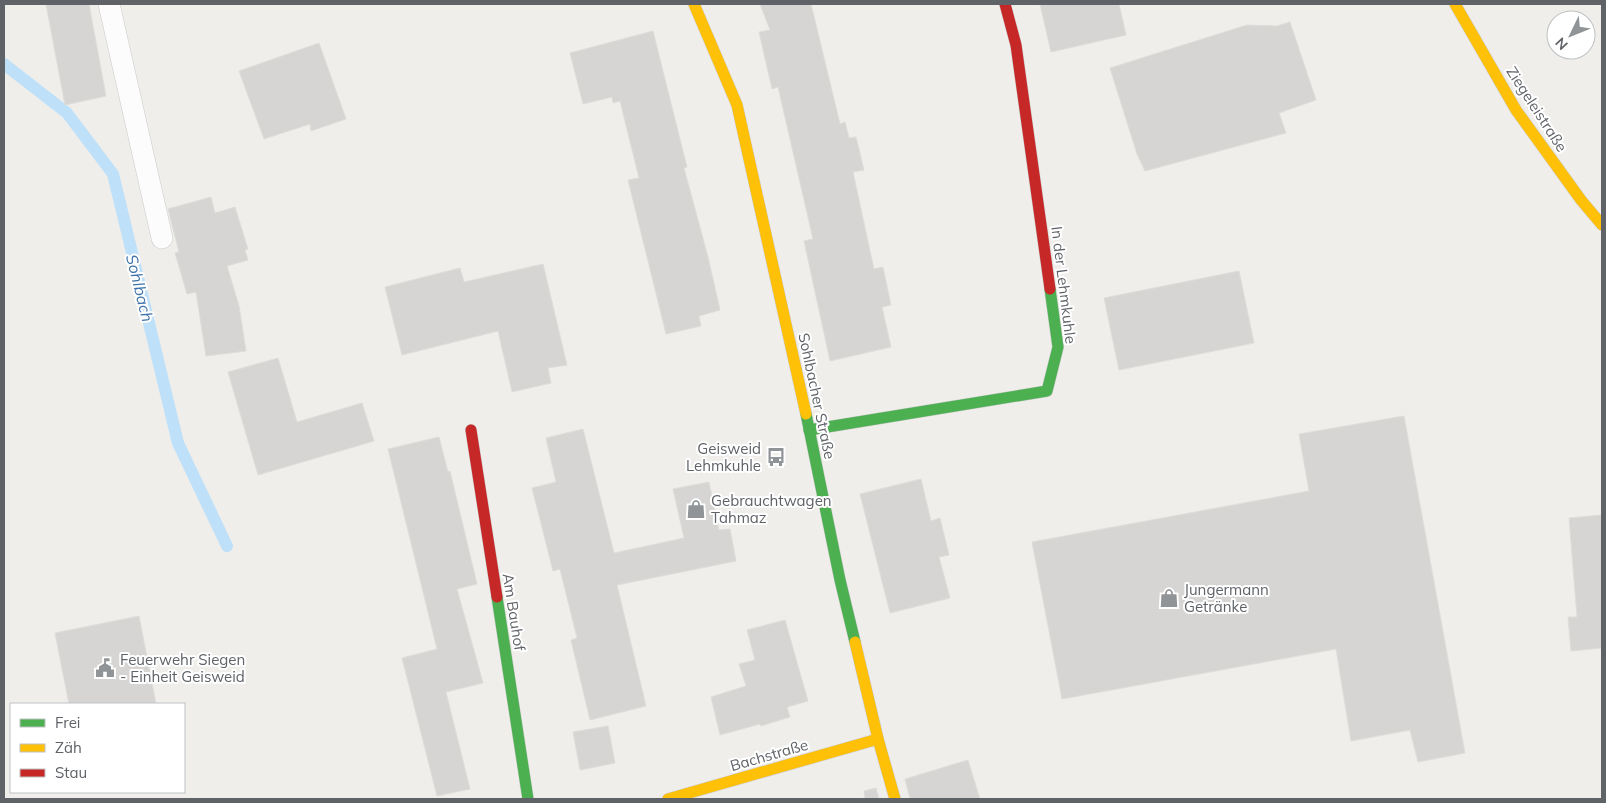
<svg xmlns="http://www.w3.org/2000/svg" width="1606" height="803" font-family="Mulish,sans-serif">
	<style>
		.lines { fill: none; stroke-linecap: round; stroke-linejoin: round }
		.stream { stroke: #bfe0f9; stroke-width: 12 }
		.building { fill: #d6d5d3; stroke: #deddd9 }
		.lane-casing { stroke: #cbcccc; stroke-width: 22 }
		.fast-casing { stroke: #cacacb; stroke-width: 12 }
		.slow-casing { stroke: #cacacb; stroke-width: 12 }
		.jam-casing { stroke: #cacacb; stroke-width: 12 }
		.lane { stroke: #fdfcfc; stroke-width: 21 }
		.fast { stroke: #4caf50; stroke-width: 11 }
		.slow { stroke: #ffc107; stroke-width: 11 }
		.jam { stroke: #c62828; stroke-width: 11 }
		.labels { text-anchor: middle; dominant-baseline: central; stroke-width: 4; stroke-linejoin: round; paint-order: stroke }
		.street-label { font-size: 15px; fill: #5f6368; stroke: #fff }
		.poi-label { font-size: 15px; fill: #5f6368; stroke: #fff; text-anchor: start }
		.water-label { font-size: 16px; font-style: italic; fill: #4174aa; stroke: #fff }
	</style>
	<rect width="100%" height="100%" fill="#efeeea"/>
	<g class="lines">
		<!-- stream -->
		<path class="stream" d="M4,64L67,113L113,174L178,443L227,546"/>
	</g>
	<!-- building -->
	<g class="building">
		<path d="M46,4H89L106,96L65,105Z"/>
		<path d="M760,4H811L840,124L845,122L849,138L856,137L864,170L853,172L874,269L883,267L891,305L882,307L891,347L830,361L804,241L813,239L778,87L772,89L759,32L770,30Z"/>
		<path d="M1040,4H1119L1126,35L1051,52Z"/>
		<path d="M1290,22L1316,100L1279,113L1286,133L1145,171L1137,154L1110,68L1247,25L1277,26Z"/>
		<path d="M653,31L687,167L684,168L708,257L720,310L699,316L701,326L666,334L628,180L639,178L620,101L613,103L612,97L583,104L570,53Z"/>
		<path d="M319,43L346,119L311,131L310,124L264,139L239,71Z"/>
		<path d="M211,197L215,213L235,207L248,249L245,250L248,260L227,266L239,306L246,351L206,356L196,292L187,294L175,253L179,252L168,209Z"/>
		<path d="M543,264L567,365L548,368L551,383L512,392L498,331L402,355L385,287L460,268L464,282Z"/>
		<path d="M1239,271L1254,343L1119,370L1104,298Z"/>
		<path d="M278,358L297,422L362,403L374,441L258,475L228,372Z"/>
		<path d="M1404,416L1465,753L1418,762L1410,730L1351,741L1336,649L1062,699L1032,542L1309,491L1299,434Z"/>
		<path d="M583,429L614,553L684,538L673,489L709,482L719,530L730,529L736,561L617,585L646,706L590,720L571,640L577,638L560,569L553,571L532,488L556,482L546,438Z"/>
		<path d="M439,437L448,472L450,471L477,584L457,589L483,683L446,692L470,789L437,796L402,658L437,649L388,449Z"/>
		<path d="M921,479L931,521L940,518L949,555L939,557L950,598L890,613L860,494Z"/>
		<path d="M1602,515V648L1571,651L1568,617H1577L1569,518Z"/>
		<path d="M139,616L156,704H69L55,633Z"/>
		<path d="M785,620L808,701L787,707L790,717L761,726L760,724L720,735L711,697L746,686L739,664L755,660L747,630Z"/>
		<path d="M608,726L615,763L580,770L573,732Z"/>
		<path d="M968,760L980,799H910L905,779Z"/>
		<path d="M876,788L879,799H865L864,791Z"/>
	</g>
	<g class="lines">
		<!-- lane casing -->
		<g class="lane-casing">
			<path id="lane" d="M109,4L162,238"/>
		</g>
		<!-- fast casing -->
		<g class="fast-casing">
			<g id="fast">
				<path d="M806,414L840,580L855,642"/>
				<path d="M809,430L1047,391L1058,347L1050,289"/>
				<path d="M497,597L528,799"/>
			</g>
		</g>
		<!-- slow casing -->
		<g class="slow-casing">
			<g id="slow">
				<path d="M694,4L737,105L806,414"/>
				<path d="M1455,4L1516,110L1581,200L1602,225"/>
				<path d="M855,642L878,739L895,799"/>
				<path d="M668,799L878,739"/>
			</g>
		</g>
		<!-- jam casing -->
		<g class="jam-casing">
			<g id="jam">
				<path d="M1005,4L1016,45L1050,289"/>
				<path d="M471,430L497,597"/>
			</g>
		</g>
		<!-- lane -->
		<use href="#lane" class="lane"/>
		<!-- fast -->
		<use href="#fast" class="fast"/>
		<!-- slow -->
		<use href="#slow" class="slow"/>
		<!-- jam -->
		<use href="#jam" class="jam"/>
	</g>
	<!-- icons -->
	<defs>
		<g id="bus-bare" transform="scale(1.5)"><path d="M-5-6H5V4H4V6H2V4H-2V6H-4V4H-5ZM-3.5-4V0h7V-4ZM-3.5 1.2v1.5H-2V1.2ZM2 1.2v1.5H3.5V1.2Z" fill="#919496" stroke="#fff" stroke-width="2.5" paint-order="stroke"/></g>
		<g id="shop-bare" transform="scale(1.5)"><path d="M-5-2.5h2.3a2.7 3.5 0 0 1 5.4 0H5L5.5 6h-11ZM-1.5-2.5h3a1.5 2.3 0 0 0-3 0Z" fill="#919496" stroke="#fff" stroke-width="2.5" paint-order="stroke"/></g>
		<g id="civic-bare" transform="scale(1.5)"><path d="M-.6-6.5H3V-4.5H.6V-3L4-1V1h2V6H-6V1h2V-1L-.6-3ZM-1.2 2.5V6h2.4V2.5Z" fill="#919496" stroke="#fff" stroke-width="2.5" paint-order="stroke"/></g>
	</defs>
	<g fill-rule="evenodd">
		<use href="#bus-bare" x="776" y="457"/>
		<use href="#shop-bare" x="696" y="509"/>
		<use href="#shop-bare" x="1169" y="598"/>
		<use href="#civic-bare" x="105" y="668"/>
	</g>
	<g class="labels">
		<!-- street labels -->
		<g class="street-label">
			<text transform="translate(1537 109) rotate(57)">Ziegeleistraße</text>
			<text transform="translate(1064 285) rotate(83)">In der Lehmkuhle</text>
			<text transform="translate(817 396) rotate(78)">Sohlbacher Straße</text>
			<text transform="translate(514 612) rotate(81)">Am Bauhof</text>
			<text transform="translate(769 755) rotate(-16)">Bachstraße</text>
		</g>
		<!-- poi labels -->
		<g class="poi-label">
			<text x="761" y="448" text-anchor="end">Geisweid<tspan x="761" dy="17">Lehmkuhle</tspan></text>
			<text x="711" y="500">Gebrauchtwagen<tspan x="711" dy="17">Tahmaz</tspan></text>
			<text x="1184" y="589">Jungermann<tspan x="1184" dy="17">Getränke</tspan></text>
			<text x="120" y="659">Feuerwehr Siegen<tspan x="120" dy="17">- Einheit Geisweid</tspan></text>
		</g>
		<!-- water labels -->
		<g class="water-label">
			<text transform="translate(140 288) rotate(76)">Sohlbach</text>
		</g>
	</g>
	<!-- border -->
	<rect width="1606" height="803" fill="none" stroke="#5f6368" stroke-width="10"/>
	<!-- legend -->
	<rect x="10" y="703" width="175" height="90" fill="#ffffff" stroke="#bfc1c3"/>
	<rect x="20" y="719" width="25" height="8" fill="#4caf50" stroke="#bfc1c3"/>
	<text x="55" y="728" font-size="15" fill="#5f6368">Frei</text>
	<rect x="20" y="744" width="25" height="8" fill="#ffc107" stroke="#bfc1c3"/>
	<text x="55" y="753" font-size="15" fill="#5f6368">Zäh</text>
	<rect x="20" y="769" width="25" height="8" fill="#c62828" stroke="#bfc1c3"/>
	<text x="55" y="778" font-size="15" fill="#5f6368">Stau</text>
	<!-- north arrow -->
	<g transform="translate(1571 35) rotate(227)"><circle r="24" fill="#ffffff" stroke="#bfc1c3"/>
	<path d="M0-4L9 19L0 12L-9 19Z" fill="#919496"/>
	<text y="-8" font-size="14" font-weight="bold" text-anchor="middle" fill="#5f6368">N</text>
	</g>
</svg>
